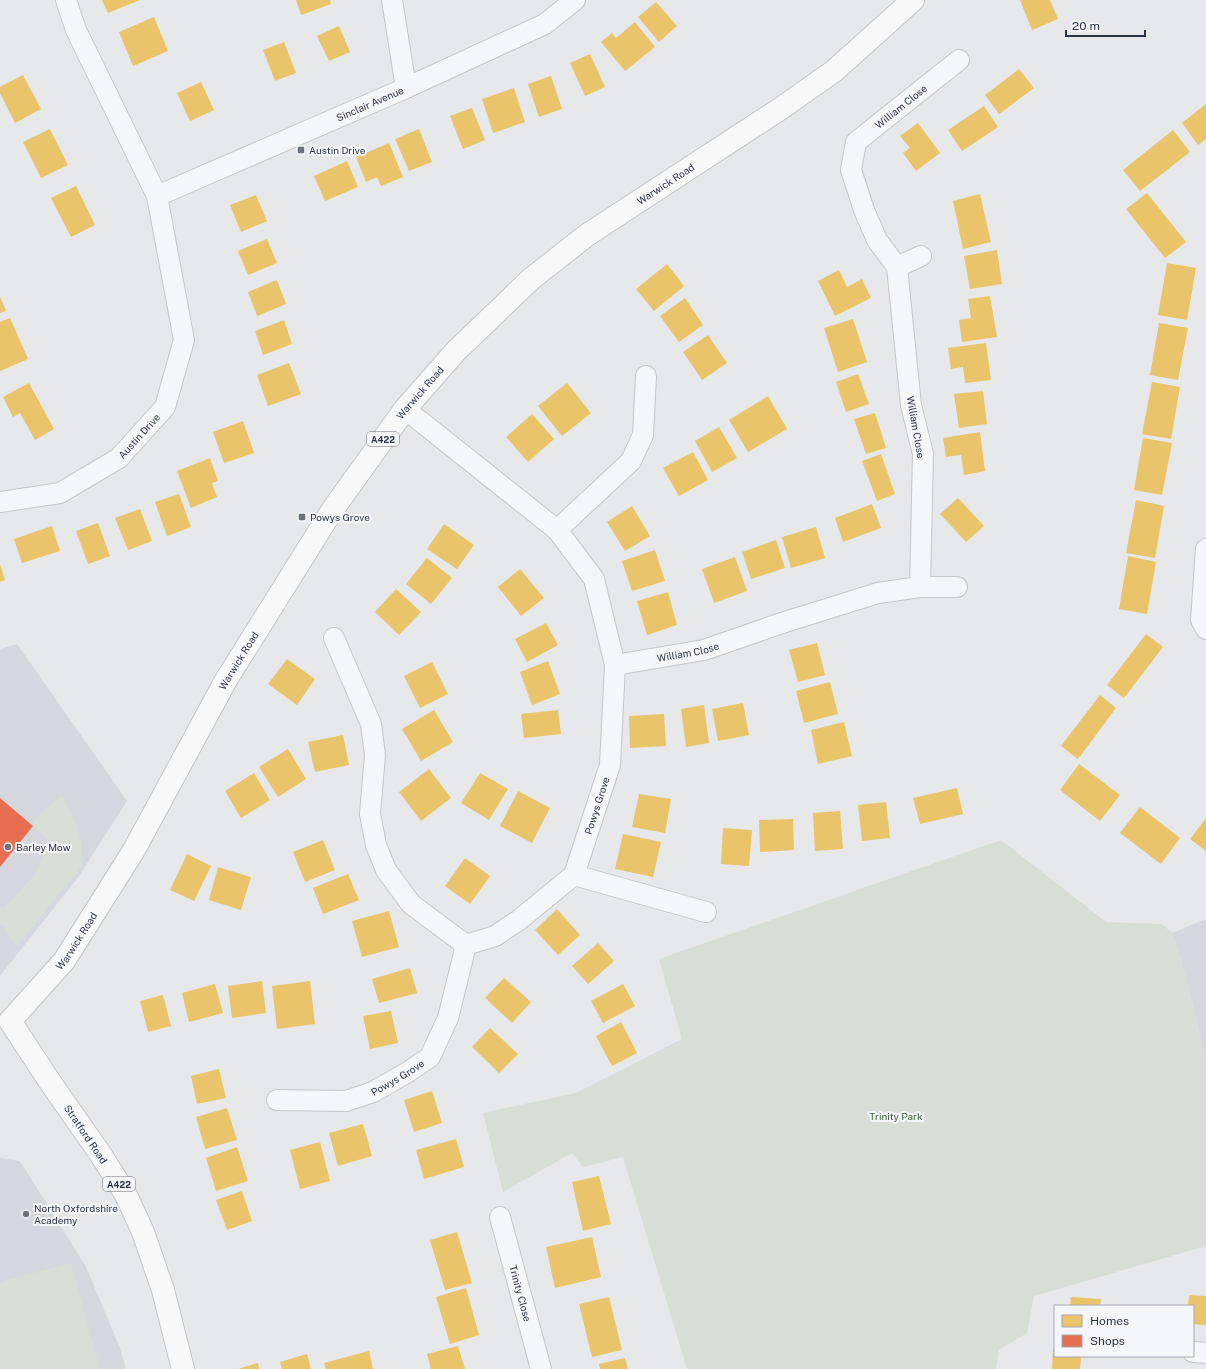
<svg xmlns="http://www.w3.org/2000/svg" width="1206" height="1369" font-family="'Public Sans',sans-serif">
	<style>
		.built { fill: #d4d7dd }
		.green { fill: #d6ded6 }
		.homes { fill: #e9c46a }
		.shops { fill: #e76f51 }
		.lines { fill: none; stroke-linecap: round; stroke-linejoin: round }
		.minor-casing { stroke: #c4c6c8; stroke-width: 22 }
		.primary-casing { stroke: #c2c5c8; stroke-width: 24 }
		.minor { stroke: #f5f6f7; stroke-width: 20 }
		.primary { stroke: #f8f8f8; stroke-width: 22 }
		.poi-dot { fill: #6c737f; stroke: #f4f6f9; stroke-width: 1.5 }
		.labels { text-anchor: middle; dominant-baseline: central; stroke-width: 4; stroke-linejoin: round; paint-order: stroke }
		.shield { fill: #f4f6f9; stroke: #676e7b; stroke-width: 1 }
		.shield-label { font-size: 9px; font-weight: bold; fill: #2b3445 }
		.street-label { font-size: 10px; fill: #2b3445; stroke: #f4f6f9 }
		.poi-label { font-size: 10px; fill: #2b3445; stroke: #f4f6f9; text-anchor: start }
		.park-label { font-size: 10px; fill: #3f6138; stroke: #f4f6f9 }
	</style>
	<rect width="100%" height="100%" fill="#e6e8ea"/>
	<!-- built -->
	<g class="built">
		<path d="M17,644L127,801L79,876L0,976V649Z"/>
		<path d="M1206,919V1057L1181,959L1172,933Z"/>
		<path d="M0,1158L20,1161L86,1267L120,1348L126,1369H0Z"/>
	</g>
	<!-- green -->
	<g class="green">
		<path d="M62,795L76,823L81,843L82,866L16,947L4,927L0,925V907L4,908L34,875L50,842L33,826L35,818Z"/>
		<path d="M1001,840L1106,922L1162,924L1172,933L1181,959L1206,1057V1246L1034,1296L1027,1333L999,1350L996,1369H687L623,1157L583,1167L572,1153L503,1192L483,1113L576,1093L682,1039L659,959Z"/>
		<path d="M71,1263L100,1369H0V1282Z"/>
	</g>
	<!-- homes -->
	<g class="homes">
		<path d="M102,0H140L108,13Z"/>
		<path d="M296,0H330L331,4L301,15Z"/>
		<path d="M1020,0H1050L1058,19L1032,30Z"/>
		<path d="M656,2L677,26L659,42L638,17Z"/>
		<path d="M154,17L168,51L133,66L119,32Z"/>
		<path d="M635,22L655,47L625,71L601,42L612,33L616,38Z"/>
		<path d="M339,26L350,52L329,61L317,36Z"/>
		<path d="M284,42L296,73L275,81L263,50Z"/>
		<path d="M590,54L605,87L585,96L570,63Z"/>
		<path d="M1019,69L1034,88L999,114L985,95Z"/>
		<path d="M23,75L41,109L15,123L0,93V87Z"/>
		<path d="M551,76L562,109L539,117L528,84Z"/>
		<path d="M201,82L214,110L190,121L177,93Z"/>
		<path d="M514,88L525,122L493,133L482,99Z"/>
		<path d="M1206,104V139L1198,145L1182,123Z"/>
		<path d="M984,106L998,127L962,151L948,130Z"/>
		<path d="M472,108L485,140L463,149L450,116Z"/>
		<path d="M918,123L940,153L916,171L903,153L910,148L900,136Z"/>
		<path d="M50,129L68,165L41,178L23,142Z"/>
		<path d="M419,129L432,162L409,171L395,139Z"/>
		<path d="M1173,130L1190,152L1140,191L1123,170Z"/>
		<path d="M389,143L403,177L381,186L377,177L366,182L356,157Z"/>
		<path d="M347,161L358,187L325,201L314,176Z"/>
		<path d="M76,186L95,225L71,237L51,198Z"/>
		<path d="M1147,193L1186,242L1165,258L1126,209Z"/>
		<path d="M980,194L991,242L963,249L953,201Z"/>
		<path d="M256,195L267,221L241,232L230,205Z"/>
		<path d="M267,239L277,263L248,275L238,251Z"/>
		<path d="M997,250L1002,284L970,289L964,256Z"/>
		<path d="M1167,263L1196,268L1187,320L1158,315Z"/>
		<path d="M667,264L684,286L654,311L636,289Z"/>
		<path d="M839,270L847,287L862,279L871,298L835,316L818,281Z"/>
		<path d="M277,280L286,304L257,316L248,292Z"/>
		<path d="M990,296L997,337L962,342L959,320L971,318L968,299Z"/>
		<path d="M0,297L6,311L0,313Z"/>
		<path d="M685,298L703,325L679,342L660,316Z"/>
		<path d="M10,318L28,359L0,371V322Z"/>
		<path d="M853,319L867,362L838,372L824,328Z"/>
		<path d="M284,320L292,344L263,355L255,331Z"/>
		<path d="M1159,323L1188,328L1178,380L1150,375Z"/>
		<path d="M708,335L727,363L702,380L683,352Z"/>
		<path d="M986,343L991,380L965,383L963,367L951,369L948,348Z"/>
		<path d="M289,363L301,394L268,406L257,375Z"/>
		<path d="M858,374L869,404L846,412L836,382Z"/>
		<path d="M1152,382L1180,387L1171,439L1142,434Z"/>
		<path d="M29,383L54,429L35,440L20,413L13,417L3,397Z"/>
		<path d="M567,383L591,413L562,436L538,406Z"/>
		<path d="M983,391L987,424L959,428L954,394Z"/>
		<path d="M768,396L787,429L748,452L729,420Z"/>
		<path d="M875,413L886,448L866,454L854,419Z"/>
		<path d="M532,414L554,439L528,462L506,437Z"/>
		<path d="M243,421L254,453L224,463L213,432Z"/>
		<path d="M719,427L737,458L712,472L695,441Z"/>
		<path d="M980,432L985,471L964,475L961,455L946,457L943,438Z"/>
		<path d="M1143,438L1172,443L1162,495L1134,490Z"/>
		<path d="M693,452L708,480L679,496L663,468Z"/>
		<path d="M881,454L895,494L877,501L862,461Z"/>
		<path d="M210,458L218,481L212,483L217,497L191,508L177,471Z"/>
		<path d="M179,494L191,527L167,536L155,502Z"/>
		<path d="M958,498L984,526L966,542L940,514Z"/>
		<path d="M1136,500L1164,506L1155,558L1126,553Z"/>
		<path d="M872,504L881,528L843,542L835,518Z"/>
		<path d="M632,506L650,536L625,551L607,522Z"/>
		<path d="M140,509L152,541L128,550L115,518Z"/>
		<path d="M98,523L110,556L88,564L76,531Z"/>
		<path d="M444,524L474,545L457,569L427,549Z"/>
		<path d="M52,526L60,551L22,563L14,539Z"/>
		<path d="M816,527L825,558L791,568L782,537Z"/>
		<path d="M776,540L785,568L751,579L742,552Z"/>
		<path d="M655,550L665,581L632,591L622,561Z"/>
		<path d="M1128,556L1156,562L1147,614L1119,609Z"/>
		<path d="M735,557L747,591L714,603L702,569Z"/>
		<path d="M427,558L452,578L431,604L406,584Z"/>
		<path d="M0,564L5,580L0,582Z"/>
		<path d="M520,569L544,598L521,616L498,587Z"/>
		<path d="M396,589L421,612L399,635L375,612Z"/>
		<path d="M668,592L677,625L647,635L637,601Z"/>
		<path d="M546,623L558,645L527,662L515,639Z"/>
		<path d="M1146,634L1163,647L1124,698L1107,685Z"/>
		<path d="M817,643L825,675L798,682L789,650Z"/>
		<path d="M287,659L315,679L297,705L268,684Z"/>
		<path d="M548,661L560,694L532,705L520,672Z"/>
		<path d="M432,662L448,694L420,708L404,676Z"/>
		<path d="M830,682L838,714L804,723L796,691Z"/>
		<path d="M1100,695L1116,708L1078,759L1061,746Z"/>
		<path d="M743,703L749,735L718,741L712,709Z"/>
		<path d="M704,705L709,743L686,747L681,709Z"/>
		<path d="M434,710L453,742L421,761L402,729Z"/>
		<path d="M558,710L561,734L524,738L521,714Z"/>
		<path d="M664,714L666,746L630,748L629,716Z"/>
		<path d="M844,722L852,756L818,764L811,730Z"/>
		<path d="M343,735L349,765L315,772L308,742Z"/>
		<path d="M288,749L306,779L278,797L259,767Z"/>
		<path d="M1079,764L1120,795L1100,821L1060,790Z"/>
		<path d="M429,769L451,798L421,821L399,792Z"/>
		<path d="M254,773L270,800L241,818L225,791Z"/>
		<path d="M480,773L508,789L489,820L461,803Z"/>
		<path d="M957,788L963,814L920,824L913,798Z"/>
		<path d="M518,791L550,808L532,843L500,826Z"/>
		<path d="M639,794L671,799L665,833L632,827Z"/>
		<path d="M886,802L890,838L862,841L858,805Z"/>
		<path d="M1140,807L1180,838L1161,864L1120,833Z"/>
		<path d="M840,811L843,849L815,851L813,813Z"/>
		<path d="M1206,818V851L1190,839Z"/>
		<path d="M793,819L794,850L760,852L759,820Z"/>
		<path d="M723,828L752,830L749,866L721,864Z"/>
		<path d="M623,834L661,842L653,877L615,869Z"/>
		<path d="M323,840L335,870L305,882L293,852Z"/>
		<path d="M187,854L211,866L194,901L170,890Z"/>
		<path d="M465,858L490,876L470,904L445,886Z"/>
		<path d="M218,867L251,877L241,910L209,900Z"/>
		<path d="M348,874L359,900L323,914L313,888Z"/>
		<path d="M557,909L580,935L558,955L535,930Z"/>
		<path d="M389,911L399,947L362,957L352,921Z"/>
		<path d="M598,943L614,961L588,984L572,966Z"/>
		<path d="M410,968L417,993L379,1003L372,979Z"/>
		<path d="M504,978L531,1002L512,1023L485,998Z"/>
		<path d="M262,981L266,1013L232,1018L228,986Z"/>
		<path d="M310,981L315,1024L277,1029L272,986Z"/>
		<path d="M215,984L223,1013L189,1022L182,993Z"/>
		<path d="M623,984L635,1006L603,1023L591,1001Z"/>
		<path d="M163,995L171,1026L148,1032L140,1001Z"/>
		<path d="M391,1011L398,1043L370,1049L363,1016Z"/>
		<path d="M621,1022L637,1053L612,1066L596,1036Z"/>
		<path d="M490,1028L518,1054L499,1073L472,1047Z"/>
		<path d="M219,1069L226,1098L197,1104L191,1076Z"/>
		<path d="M432,1091L442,1123L414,1132L404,1100Z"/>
		<path d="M227,1108L237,1140L205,1149L196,1117Z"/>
		<path d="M363,1124L372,1156L338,1166L329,1133Z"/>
		<path d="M456,1139L464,1167L424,1179L416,1150Z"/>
		<path d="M320,1142L330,1181L300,1189L290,1150Z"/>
		<path d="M237,1147L248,1181L216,1191L206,1158Z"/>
		<path d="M599,1176L611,1224L583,1231L572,1182Z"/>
		<path d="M242,1191L252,1221L227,1230L216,1200Z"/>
		<path d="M457,1232L472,1283L445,1290L430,1240Z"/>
		<path d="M592,1237L601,1277L555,1288L546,1247Z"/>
		<path d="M466,1288L479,1335L450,1344L436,1297Z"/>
		<path d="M1189,1295L1206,1296V1325L1193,1324V1306H1188Z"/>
		<path d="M609,1297L622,1350L592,1357L579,1304Z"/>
		<path d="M1071,1297L1101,1299L1100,1306H1070Z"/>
		<path d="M458,1346L465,1369H431L427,1354Z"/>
		<path d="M1053,1349H1055V1356H1081L1080,1369H1052Z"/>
		<path d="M369,1351L373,1369H326L324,1363Z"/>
		<path d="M307,1354L311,1369H282L280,1362Z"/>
		<path d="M625,1358L628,1369H600L599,1364Z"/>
		<path d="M258,1363L259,1369H238Z"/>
	</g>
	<!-- shops -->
	<path class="shops" d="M0,798L33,826L0,867Z"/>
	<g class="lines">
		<!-- minor casing -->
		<g class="minor-casing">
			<g id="minor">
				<path d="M392,0L406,88"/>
				<path id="s1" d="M157,196L406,88L545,24L575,0"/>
				<path d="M897,267L921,256"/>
				<path id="s2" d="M0,502L60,493L119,458L165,407L184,340L157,196L76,30L66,0"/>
				<path d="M557,530L631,461L643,435L646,376"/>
				<path d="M1206,549L1201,620L1206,629"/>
				<path d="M920,587H957"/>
				<path d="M334,638L371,724L375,755L370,814L376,845L386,870L411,904L466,945"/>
				<path id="s3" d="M615,665L704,650L785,622L878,593L920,587L923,454L911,405L897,267L877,240L864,210L851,170L856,142L959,60"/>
				<path d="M574,875L706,912"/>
				<path id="s4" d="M277,1100L346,1101L373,1092L408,1072L430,1057L448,1018L466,945L495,936L519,920L574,875L610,765L615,665L594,579L557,530L405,409"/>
				<path id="s5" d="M500,1217L541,1369"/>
				<path d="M1193,1352L1206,1353"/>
			</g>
		</g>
		<!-- primary casing -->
		<g class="primary-casing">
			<g id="primary">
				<path id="s6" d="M183,1369L163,1290L143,1232L126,1195L101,1155L50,1082L10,1021L64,961L134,850L226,680L333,509L405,409L456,351L531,279L587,235L780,109L834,71L913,0"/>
			</g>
		</g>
		<!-- minor -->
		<use href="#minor" class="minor"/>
		<!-- primary -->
		<use href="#primary" class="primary"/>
	</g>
	<!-- markers -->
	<g class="poi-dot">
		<rect x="297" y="146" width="8" height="8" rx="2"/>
		<rect x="298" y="513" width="8" height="8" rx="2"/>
		<circle cx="8" cy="847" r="4"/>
		<circle cx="26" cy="1214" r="4"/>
	</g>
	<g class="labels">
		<!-- shield labels -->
		<g class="shield">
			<rect x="367" y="432" width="32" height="14" rx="3"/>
			<rect x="103" y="1177" width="32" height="14" rx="3"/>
		</g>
		<g class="shield-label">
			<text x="383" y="439">A422</text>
			<text x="119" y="1184">A422</text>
		</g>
		<!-- street labels -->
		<g class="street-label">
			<text stroke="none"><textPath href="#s1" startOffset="232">Sinclair Avenue</textPath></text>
			<text stroke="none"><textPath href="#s3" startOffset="832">William Close</textPath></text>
			<text stroke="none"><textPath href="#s6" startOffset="1469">Warwick Road</textPath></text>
			<text stroke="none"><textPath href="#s6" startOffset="1145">Warwick Road</textPath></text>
			<text transform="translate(916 427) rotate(80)">William Close</text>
			<text stroke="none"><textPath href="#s2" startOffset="159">Austin Drive</textPath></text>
			<text stroke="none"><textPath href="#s3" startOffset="74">William Close</textPath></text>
			<text stroke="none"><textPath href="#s6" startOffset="821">Warwick Road</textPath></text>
			<text stroke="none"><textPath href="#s4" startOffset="486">Powys Grove</textPath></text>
			<text stroke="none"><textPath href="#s6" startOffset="497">Warwick Road</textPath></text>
			<text stroke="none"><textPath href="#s4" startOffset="126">Powys Grove</textPath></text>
			<text transform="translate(86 1134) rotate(56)">Stratford Road</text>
			<text stroke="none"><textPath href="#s5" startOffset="79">Trinity Close</textPath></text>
		</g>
		<!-- poi labels -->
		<g class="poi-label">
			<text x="309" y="150">Austin Drive</text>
			<text x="310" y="517">Powys Grove</text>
			<text x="16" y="847">Barley Mow</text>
			<text x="34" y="1208">North Oxfordshire<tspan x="34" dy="12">Academy</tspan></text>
		</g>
		<!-- park labels -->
		<g class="park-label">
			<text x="896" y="1116">Trinity Park</text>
		</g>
	</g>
	<!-- legend -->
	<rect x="1054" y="1305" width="140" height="52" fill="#f4f6f9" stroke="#a4a8b1"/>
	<rect x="1062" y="1315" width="20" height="12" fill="#e9c46a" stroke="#a4a8b1"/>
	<text x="1090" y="1325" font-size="12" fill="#2b3445">Homes</text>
	<rect x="1062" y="1335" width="20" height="12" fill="#e76f51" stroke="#a4a8b1"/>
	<text x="1090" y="1345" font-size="12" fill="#2b3445">Shops</text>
	<!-- scale -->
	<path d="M1066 30v6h79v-6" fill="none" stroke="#2b3445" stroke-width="2"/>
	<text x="1072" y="30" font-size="12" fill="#2b3445" stroke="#f4f6f9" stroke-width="3" paint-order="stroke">20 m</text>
</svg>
